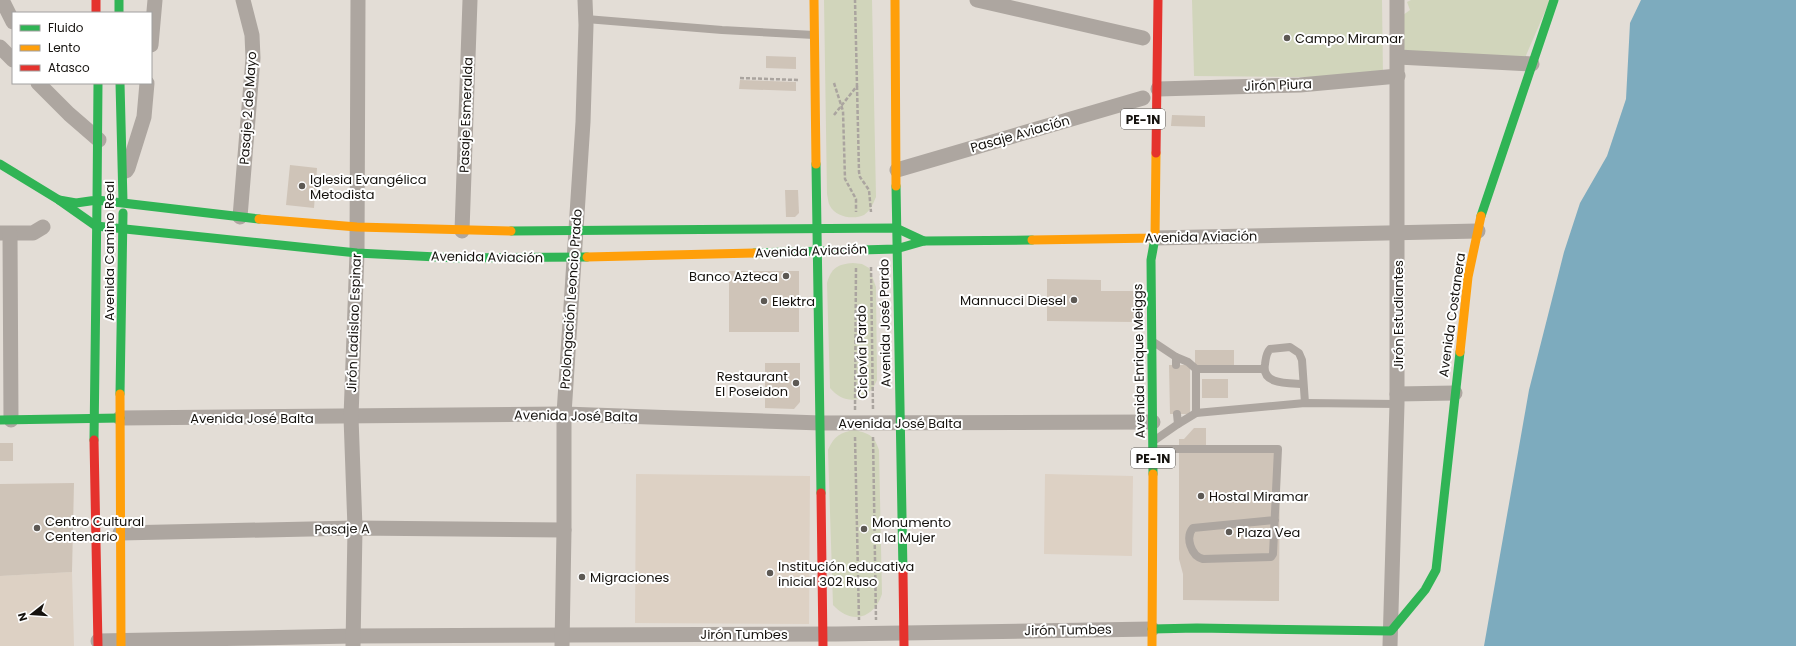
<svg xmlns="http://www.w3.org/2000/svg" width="1796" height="646" font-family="Poppins,sans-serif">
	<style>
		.built { fill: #ddd1c4 }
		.green { fill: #d1d5bb }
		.water { fill: #7dabbe }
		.building { fill: #cfc4b8 }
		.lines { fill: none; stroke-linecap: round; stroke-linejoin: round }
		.path { stroke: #aaa49f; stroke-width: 2.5; stroke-dasharray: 4 2; stroke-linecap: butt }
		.lane { stroke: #ada6a0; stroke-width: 8 }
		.street { stroke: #ada6a0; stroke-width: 15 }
		.fast { stroke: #30b455; stroke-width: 9 }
		.slow { stroke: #ff9f0a; stroke-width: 9 }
		.jam { stroke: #e5322d; stroke-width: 9 }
		.poi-dot { fill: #5d5954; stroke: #fff; stroke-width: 1.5 }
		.labels { text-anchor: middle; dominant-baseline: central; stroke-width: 4; stroke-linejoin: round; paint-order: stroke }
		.shield { fill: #fff; stroke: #5b5956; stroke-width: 1 }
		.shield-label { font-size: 12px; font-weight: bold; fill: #15120e }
		.poi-label { font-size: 13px; fill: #15120e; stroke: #fff; text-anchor: start }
		.street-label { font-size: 13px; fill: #15120e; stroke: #fff }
	</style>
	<rect width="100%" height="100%" fill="#e3ddd6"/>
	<!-- built -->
	<g class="built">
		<path d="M636,474L810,476L809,624L635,623Z"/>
		<path d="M1045,474L1133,476L1132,556L1044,554Z"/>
		<path d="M72,572L74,646H0V576Z"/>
	</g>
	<!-- green -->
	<g class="green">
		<path d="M824,0H872L876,197C873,204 870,211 864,215C853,220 836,217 830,206C828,203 828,198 827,194Z"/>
		<path d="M1192,0H1382L1383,78L1194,76Z"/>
		<path d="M1411,0H1550L1524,60L1405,53L1399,18L1410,10L1407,2Z"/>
		<path d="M853,263L862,264L869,268L876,287L877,380C868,402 846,407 830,388L827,283C831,268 838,264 853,263Z"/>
		<path d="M855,430C870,434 874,435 879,450L882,594C874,619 851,625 833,605L828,450C834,436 841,432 855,430Z"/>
	</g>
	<!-- water -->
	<path class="water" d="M1641,0H1796V646H1484L1529,390L1564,252L1580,203L1607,156L1626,99L1630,23Z"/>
	<!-- building -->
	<g class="building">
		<path d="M766,56L796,57V69L766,68Z"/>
		<path d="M740,80L796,82V91L739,89Z"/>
		<path d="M1172,115L1205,116V127L1171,126Z"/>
		<path d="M290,165L317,168L314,208L286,205Z"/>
		<path d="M785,190H798L799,213L795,217H786Z"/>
		<rect x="729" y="271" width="70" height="61"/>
		<path d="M1047,279L1101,280V291H1134V322L1047,321Z"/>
		<rect x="1195" y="350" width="39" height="15"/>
		<path d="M765,363H800V402L794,409L765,408Z"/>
		<path d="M1169,365H1190V414H1170Z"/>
		<rect x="1202" y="379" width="26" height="19"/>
		<path d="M1194,428H1206V445L1280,446L1279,601L1183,600V574L1179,559V439H1184Z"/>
		<rect x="0" y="443" width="13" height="18"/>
		<path d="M74,483L72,572L0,576V484Z"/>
	</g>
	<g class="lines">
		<!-- path -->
		<g class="path">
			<path d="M740,78L799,80"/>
			<path d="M834,83L843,111L845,179L856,199V212"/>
			<path d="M857,86L859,172L860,177L869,190L871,212"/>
			<path d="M834,115L857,86L855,0"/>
			<path d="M871,267L873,410"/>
			<path d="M855,410L856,267"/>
			<path d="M855,437L859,620"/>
			<path d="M873,437L876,620"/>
		</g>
		<!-- lane -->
		<g class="lane">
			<path d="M586,19L722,30L814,35"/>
			<path d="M1155,343L1176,357V365"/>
			<path d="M1176,357L1188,362L1196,369V413L1178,424"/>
			<path d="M1196,369H1264"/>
			<path d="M1303,384C1288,383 1261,385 1265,364C1266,358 1266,353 1270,349L1290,347L1299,353L1302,360L1305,403"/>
			<path d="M1196,413L1305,403L1397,404"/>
			<path d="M1155,440L1178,424L1177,414"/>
			<path d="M1154,449H1278L1273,554L1271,557L1203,559C1191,556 1185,537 1193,528L1275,520"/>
		</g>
		<!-- street -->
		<g class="street">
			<path d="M2,0L13,22"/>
			<path d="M977,0L1143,38"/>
			<path d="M151,45L155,0"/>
			<path d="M0,47L13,60"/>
			<path d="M1398,57L1532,64"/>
			<path d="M38,83L69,114L99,140"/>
			<path d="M1158,89L1300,85L1398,76"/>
			<path d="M897,170L1143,98"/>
			<path d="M126,171L128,168L144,117L147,83"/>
			<path d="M240,217L253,58L252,35L243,0"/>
			<path d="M462,231L470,0"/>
			<path d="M1,233H33L43,227"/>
			<path d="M10,234L11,420"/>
			<path d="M1155,238L1478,231"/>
			<path d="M1397,394L1455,393"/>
			<path d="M120,418L564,414L821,423L1153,422"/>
			<path d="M120,533L355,528L564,530"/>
			<path d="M98,641L353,636L837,634L1152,629"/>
			<path d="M353,646L355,528L351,417L357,253L358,0"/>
			<path d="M562,646L564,530V414L583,122L586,25L585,0"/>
			<path d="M1390,646L1397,404V0"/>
		</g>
		<!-- fast -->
		<g class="fast">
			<path d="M119,0V13"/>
			<path d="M120,83L123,202"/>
			<path d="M0,164L59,200L96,226"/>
			<path d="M816,164L821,493"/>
			<path d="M896,186L903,572"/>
			<path d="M59,200L76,203L97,200L98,83"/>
			<path d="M1481,216L1554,0"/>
			<path d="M96,226L357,253L457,258L587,257"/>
			<path d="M511,231L896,228L924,241"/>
			<path d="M754,253L896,249L924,241L1032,240"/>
			<path d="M120,394L123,213"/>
			<path d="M0,420L120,418"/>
			<path d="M94,440L97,200L259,219"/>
			<path d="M1153,474L1151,260L1155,238"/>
			<path d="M1152,629L1197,628L1391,631L1425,590L1436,570L1460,352"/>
		</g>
		<!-- slow -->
		<g class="slow">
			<path d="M814,0L816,164"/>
			<path d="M895,0L896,186"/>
			<path d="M259,219L357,227L511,231"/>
			<path d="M1032,240L1155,238L1156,153"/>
			<path d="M587,257L754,253"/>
			<path d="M1460,352L1468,277L1481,216"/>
			<path d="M120,394L121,646"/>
			<path d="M1152,646L1153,474"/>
		</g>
		<!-- jam -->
		<g class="jam">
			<path d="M96,0V13"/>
			<path d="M1156,153L1158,0"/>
			<path d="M94,440L98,646"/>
			<path d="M821,493L823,646"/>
			<path d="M903,572L904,646"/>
		</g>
	</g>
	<!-- markers -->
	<g class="poi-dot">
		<circle cx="1287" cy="38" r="4"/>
		<circle cx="302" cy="186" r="4"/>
		<circle cx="786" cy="276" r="4"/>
		<circle cx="1074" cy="300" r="4"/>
		<circle cx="764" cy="301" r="4"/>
		<circle cx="796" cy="383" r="4"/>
		<circle cx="1201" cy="496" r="4"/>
		<circle cx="37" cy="528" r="4"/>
		<circle cx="864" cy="529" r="4"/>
		<circle cx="1229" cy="532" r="4"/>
		<circle cx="770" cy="573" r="4"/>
		<circle cx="582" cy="577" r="4"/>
	</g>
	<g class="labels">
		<!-- shield labels -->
		<g class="shield">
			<rect x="1121" y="109" width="44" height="20" rx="3"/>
			<rect x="1131" y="448" width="44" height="20" rx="3"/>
		</g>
		<g class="shield-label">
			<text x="1143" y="119">PE-1N</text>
			<text x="1153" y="458">PE-1N</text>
		</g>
		<!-- poi labels -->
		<g class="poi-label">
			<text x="1295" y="38">Campo Miramar</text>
			<text x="310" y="179">Iglesia Evangélica<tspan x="310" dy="15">Metodista</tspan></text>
			<text x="778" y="276" text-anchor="end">Banco Azteca</text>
			<text x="1066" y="300" text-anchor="end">Mannucci Diesel</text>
			<text x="772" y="301">Elektra</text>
			<text x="788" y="376" text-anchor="end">Restaurant<tspan x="788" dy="15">El Poseidon</tspan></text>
			<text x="1209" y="496">Hostal Miramar</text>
			<text x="45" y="521">Centro Cultural<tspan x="45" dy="15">Centenario</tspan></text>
			<text x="872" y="522">Monumento<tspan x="872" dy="15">a la Mujer</tspan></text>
			<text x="1237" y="532">Plaza Vea</text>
			<text x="778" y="566">Institución educativa<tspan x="778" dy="15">inicial 302 Ruso</tspan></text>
			<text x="590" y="577">Migraciones</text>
		</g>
		<!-- street labels -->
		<g class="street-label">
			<text transform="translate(1278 85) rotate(-2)">Jirón Piura</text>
			<text transform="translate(248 108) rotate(-86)">Pasaje 2 de Mayo</text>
			<text transform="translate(466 115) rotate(-88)">Pasaje Esmeralda</text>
			<text transform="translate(1020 134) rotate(-16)">Pasaje Aviación</text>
			<text transform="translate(1201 237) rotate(-1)">Avenida Aviación</text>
			<text transform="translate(109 251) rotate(-90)">Avenida Camino Real</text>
			<text transform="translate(811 251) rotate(-2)">Avenida Aviación</text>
			<text transform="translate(487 257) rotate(1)">Avenida Aviación</text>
			<text transform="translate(571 299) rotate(-86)">Prolongación Leoncio Prado</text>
			<text transform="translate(1398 315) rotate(-90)">Jirón Estudiantes</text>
			<text transform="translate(1452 315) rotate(-82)">Avenida Costanera</text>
			<text transform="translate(354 323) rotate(-88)">Jirón Ladislao Espinar</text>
			<text transform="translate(885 323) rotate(-91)">Avenida José Pardo</text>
			<text transform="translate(862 352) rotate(-91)">Ciclovía Pardo</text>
			<text transform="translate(1139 361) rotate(-91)">Avenida Enrique Meiggs</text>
			<text transform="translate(576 416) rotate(1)">Avenida José Balta</text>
			<text x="252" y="418">Avenida José Balta</text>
			<text x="900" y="423">Avenida José Balta</text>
			<text transform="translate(342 529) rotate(-1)">Pasaje A</text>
			<text transform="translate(1068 630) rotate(-1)">Jirón Tumbes</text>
			<text x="744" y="634">Jirón Tumbes</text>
		</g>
	</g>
	<!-- legend -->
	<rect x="12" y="12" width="140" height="72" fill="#ffffff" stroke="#a1a09f"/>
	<rect x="20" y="25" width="20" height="6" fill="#30b455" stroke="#a1a09f"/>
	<text x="48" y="32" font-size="12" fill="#15120e">Fluido</text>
	<rect x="20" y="45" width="20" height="6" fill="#ff9f0a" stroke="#a1a09f"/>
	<text x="48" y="52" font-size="12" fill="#15120e">Lento</text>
	<rect x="20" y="65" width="20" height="6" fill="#e5322d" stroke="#a1a09f"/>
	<text x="48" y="72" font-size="12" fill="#15120e">Atasco</text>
	<!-- north arrow -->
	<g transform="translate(32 614) rotate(253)" stroke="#ffffff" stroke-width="3" paint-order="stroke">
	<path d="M0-3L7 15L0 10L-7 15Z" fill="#15120e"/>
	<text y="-6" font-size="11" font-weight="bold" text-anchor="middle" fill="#15120e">N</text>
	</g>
</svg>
